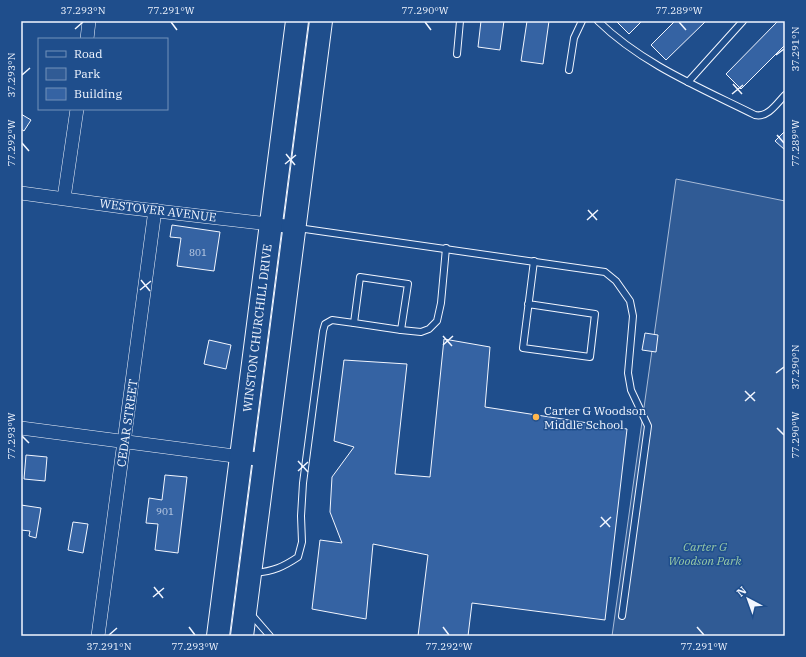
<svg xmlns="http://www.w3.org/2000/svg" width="806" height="657" font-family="'IBM Plex Serif',serif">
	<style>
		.green { fill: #305b95; stroke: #a8bbd7 }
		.building { fill: #3563a3; stroke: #f2f6ff }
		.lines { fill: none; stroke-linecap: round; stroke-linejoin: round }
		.service-casing { stroke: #f2f6ff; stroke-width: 8 }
		.minor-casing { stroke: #f2f6ff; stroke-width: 14 }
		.trunk-casing { stroke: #f2f6ff; stroke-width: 24 }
		.service { stroke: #1f4e8c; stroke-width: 6 }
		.minor { stroke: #1f4e8c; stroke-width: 13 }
		.trunk { stroke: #1f4e8c; stroke-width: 22 }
		.ticks { fill: none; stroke: #f2f6ff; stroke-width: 1.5 }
		.poi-dot { fill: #ffb74d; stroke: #1f4e8c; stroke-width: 1.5 }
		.labels { text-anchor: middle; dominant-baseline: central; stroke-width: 3; stroke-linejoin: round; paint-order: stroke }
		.number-label { font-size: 10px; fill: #c3d1e8 }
		.street-label { font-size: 12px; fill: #f2f6ff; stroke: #1f4e8c }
		.poi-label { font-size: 12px; fill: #f2f6ff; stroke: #1f4e8c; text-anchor: start }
		.park-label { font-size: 12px; font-style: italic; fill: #97c8a6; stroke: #1f4e8c }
		.neatline { fill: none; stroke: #f2f6ff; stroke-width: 1.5 }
		.ticks-label { font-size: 10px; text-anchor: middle; fill: #f2f6ff }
	</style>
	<rect width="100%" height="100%" fill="#1f4e8c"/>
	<!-- green -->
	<path class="green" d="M676,179L785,201V633L783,636H612Z"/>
	<!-- building -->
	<g class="building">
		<path d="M481,21H504L500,50L478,47Z"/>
		<path d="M527,21H549L543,64L521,61Z"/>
		<path d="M616,21H642L629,34Z"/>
		<path d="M675,21H706L666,60L651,45Z"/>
		<path d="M778,21H785V45L741,89L726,74Z"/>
		<path d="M21,114L31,120L24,131L21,129Z"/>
		<path d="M785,131V150L775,141Z"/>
		<path d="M172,225L220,232L214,271L177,266L181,238L170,237Z"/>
		<path d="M645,333L658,335L656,352L642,350Z"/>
		<path d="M444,339L490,347L485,407L627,429L605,620L472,603L468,636H418L428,555L373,544L366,619L312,609L320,540L342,543L330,512L332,477L354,447L334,441L344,360L407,364L395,474L430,477Z"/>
		<path d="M209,340L231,345L226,369L204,364Z"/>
		<path d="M26,455L47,457L45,481L24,479Z"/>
		<path d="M165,475L187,477L178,553L155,550L158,524L146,523L149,498L162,500Z"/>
		<path d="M21,505L41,508L36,538L29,536L30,531L21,530Z"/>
		<path d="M73,522L88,524L83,553L68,550Z"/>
	</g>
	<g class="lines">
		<!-- service casing -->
		<g class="service-casing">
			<g id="service">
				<path d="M598,21C642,64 701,88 755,115C768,118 777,103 785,95"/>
				<path d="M457,54L460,21"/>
				<path d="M569,70L574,38L582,21"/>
				<path d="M688,82L743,21"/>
				<path d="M298,228L605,272L616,281L630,301L633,316L628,373L631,390L648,426L622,616"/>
				<path d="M360,277L408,284L401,330L354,323Z"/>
				<path d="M528,304L595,314L590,357L523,348L534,261"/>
				<path d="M401,330L421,332L429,329L437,321L441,303L446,248"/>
				<path d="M255,573C274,571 283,567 298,557L302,542L301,516L303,483L323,331L325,324L332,320L354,323"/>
				<path d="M250,613L270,636"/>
			</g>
		</g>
		<!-- minor casing -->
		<g class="minor-casing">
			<g id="minor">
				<path d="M87,39L89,21"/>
				<path d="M21,193L123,207L294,227"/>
				<path d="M64,198L77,109"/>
				<path d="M21,428L265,460"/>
				<path d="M98,636L155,210"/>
			</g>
		</g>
		<!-- trunk casing -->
		<g class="trunk-casing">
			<g id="trunk">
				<path d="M218,636L297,21"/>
				<path d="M242,636L321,21"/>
			</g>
		</g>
		<!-- service -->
		<use href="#service" class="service"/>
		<!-- minor -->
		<use href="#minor" class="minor"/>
		<!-- trunk -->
		<use href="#trunk" class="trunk"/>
	</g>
	<!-- ticks -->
	<path class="ticks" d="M171,22L177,30M425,22L431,30M679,22L686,30M75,29L83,22M776,55L784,49M22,75L30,68M733,84L742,94M732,94L743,85M777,135L784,143M22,143L29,151M286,154L295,165M285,164L296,155M588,210L597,220M587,220L598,210M141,280L150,291M140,290L151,281M443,336L452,346M443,345L453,336M776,373L784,367M745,391L755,401M745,401L755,392M777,428L784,435M22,436L29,443M298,461L308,472M298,471L308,462M601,517L610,527M600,527L611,517M154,587L163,598M153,597L164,588M189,627L195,635M443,627L449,635M697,627L704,635M109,635L117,628"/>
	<!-- markers -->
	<circle class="poi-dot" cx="536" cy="417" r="4"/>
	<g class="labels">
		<!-- number labels -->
		<g class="number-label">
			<text x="198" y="252">801</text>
			<text x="165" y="511">901</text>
		</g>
		<!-- street labels -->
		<g class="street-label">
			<text transform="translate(158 210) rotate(7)">WESTOVER AVENUE</text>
			<text transform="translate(257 328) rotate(-83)">WINSTON CHURCHILL DRIVE</text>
			<text transform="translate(127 423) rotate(-82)">CEDAR STREET</text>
		</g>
		<!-- poi labels -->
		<g class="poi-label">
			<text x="544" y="410">Carter G Woodson<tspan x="544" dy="14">Middle School</tspan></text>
		</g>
		<!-- park labels -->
		<g class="park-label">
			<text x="705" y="546">Carter G<tspan x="705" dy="14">Woodson Park</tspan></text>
		</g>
	</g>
	<!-- border -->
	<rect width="806" height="657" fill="none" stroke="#1f4e8c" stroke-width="44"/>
	<!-- legend -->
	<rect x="38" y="38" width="130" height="72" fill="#1f4e8c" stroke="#7391ba"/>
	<rect x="46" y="51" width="20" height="6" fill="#1f4e8c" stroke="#7391ba"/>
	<text x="74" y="58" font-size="12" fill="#f2f6ff">Road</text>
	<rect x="46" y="68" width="20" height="12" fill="#305b95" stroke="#7391ba"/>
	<text x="74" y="78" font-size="12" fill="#f2f6ff">Park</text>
	<rect x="46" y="88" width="20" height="12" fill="#3563a3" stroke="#7391ba"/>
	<text x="74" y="98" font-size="12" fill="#f2f6ff">Building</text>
	<!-- north arrow -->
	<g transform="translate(748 599) rotate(319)" stroke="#1f4e8c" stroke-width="3" paint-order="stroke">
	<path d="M0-3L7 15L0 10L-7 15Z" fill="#f2f6ff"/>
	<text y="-6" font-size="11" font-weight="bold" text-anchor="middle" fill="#f2f6ff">N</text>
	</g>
	<rect x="22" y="22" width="762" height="613" class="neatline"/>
	<g class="ticks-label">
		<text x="83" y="14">37.293°N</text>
		<text x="171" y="14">77.291°W</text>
		<text x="425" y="14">77.290°W</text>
		<text x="679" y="14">77.289°W</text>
		<text transform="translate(795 49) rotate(-90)" y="4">37.291°N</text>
		<text transform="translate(11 75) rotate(-90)" y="4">37.293°N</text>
		<text transform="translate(795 143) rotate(-90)" y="4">77.289°W</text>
		<text transform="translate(11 143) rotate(-90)" y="4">77.292°W</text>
		<text transform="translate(795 367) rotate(-90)" y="4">37.290°N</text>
		<text transform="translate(795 435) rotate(-90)" y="4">77.290°W</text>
		<text transform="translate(11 436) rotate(-90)" y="4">77.293°W</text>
		<text x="109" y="650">37.291°N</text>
		<text x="195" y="650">77.293°W</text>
		<text x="449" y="650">77.292°W</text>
		<text x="704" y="650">77.291°W</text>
	</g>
</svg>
